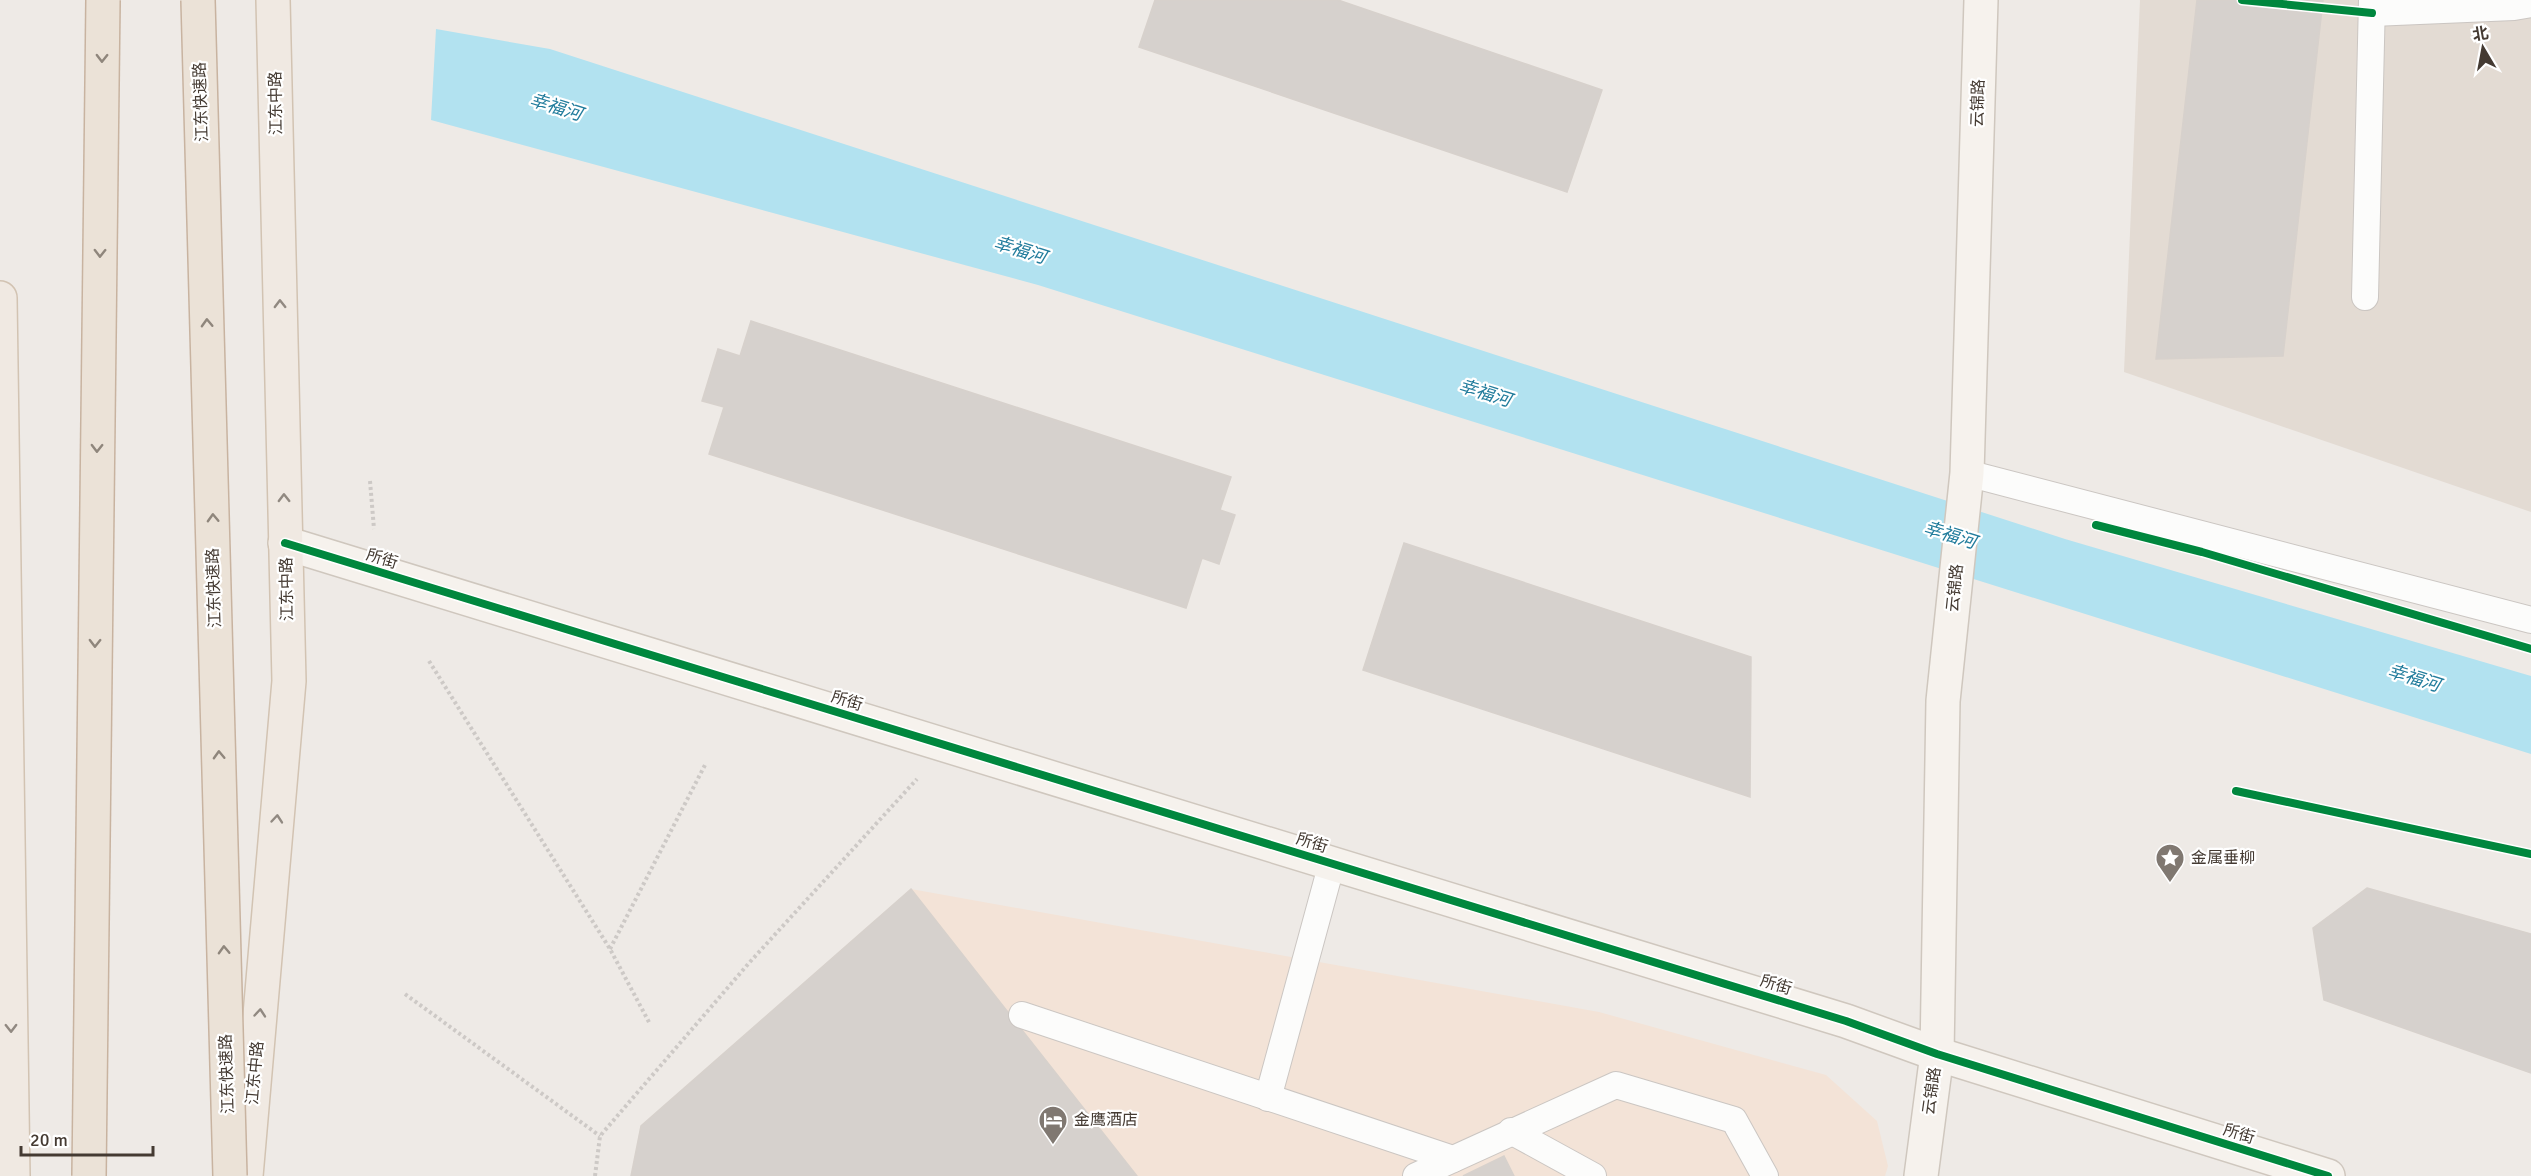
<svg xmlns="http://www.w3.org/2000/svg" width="2531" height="1176" font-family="Signika,'Noto Sans SC',sans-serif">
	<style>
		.residential { fill: #e3dbd3 }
		.commercial { fill: #f3e3d7 }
		.water { fill: #b2e2f0 }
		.building { fill: #d6d1cd; stroke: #d7d1cc; stroke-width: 1.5 }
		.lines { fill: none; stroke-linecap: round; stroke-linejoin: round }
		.lane-casing { stroke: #cbc6c2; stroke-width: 28 }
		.secondary-casing { stroke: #cfc7be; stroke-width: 36 }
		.primary-casing { stroke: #d2c3b2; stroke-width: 36 }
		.path { stroke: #cdc9c6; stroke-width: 4; stroke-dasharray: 3 3; stroke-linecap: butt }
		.lane { stroke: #fcfcfb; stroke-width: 26 }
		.secondary { stroke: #f6f2ed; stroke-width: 33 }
		.primary { stroke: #f0e9e2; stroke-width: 33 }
		.highway-bridge-casing { stroke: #c8b3a0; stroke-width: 36; stroke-linecap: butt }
		.highway-bridge { stroke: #ebe2d7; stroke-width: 33 }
		.cycleway-casing { stroke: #fff; stroke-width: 11 }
		.cycleway { stroke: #00873e; stroke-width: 8 }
		.oneway { stroke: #8f867c }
		.oneway2 { stroke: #918981 }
		.labels { text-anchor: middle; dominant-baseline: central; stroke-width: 4.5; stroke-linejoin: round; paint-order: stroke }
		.street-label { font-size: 16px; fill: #443a32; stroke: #fff }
		.poi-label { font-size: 16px; fill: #443a32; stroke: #fff; text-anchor: start }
		.water-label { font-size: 18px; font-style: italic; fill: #237d9d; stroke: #fff }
	</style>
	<rect width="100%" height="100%" fill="#eeeae6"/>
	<!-- residential -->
	<path class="residential" d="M2140,0H2531V512L2124,372Z"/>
	<!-- commercial -->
	<path class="commercial" d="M911,889L1599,1012L1826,1075L1877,1121L1888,1166L1885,1176H631L641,1126Z"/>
	<!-- water -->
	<path class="water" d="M436,29L550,49L2065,539L2531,676V754L1038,285L431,120Z"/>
	<!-- building -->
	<g class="building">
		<path d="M1155,0H1338L1602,90L1567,192L1139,47Z"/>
		<path d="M2197,0H2323L2283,356L2156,359Z"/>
		<path d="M751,321L1231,477L1220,510L1235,515L1219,564L1202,558L1186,608L709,454L724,407L702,401L718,349L740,356Z"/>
		<path d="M1404,543L1751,657L1750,797L1363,670Z"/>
		<path d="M2367,888L2531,934V1073L2324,1000L2313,928Z"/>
		<path d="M911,889L1137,1176H631L641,1126Z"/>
		<path d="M1504,1156L1514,1176H1463Z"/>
	</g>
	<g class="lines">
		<!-- lane casing -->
		<g class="lane-casing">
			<g id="lane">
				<path d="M2372,13L2514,7L2531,4"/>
				<path d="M2365,297L2372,0"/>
				<path d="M1967,473L2531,620"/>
				<path d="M1022,1015L1453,1159"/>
				<path d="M1268,1098L1332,863"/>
				<path d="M1511,1131L1593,1176"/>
				<path d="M1416,1176L1616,1085L1734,1120L1765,1176"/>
			</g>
		</g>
		<!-- secondary casing -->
		<g class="secondary-casing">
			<g id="secondary">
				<path d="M285,543L1846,1021L1937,1054L2328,1176"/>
				<path d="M1921,1176L1937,1054L1943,701L1967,473L1981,0"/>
			</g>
		</g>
		<!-- primary casing -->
		<g class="primary-casing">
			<g id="primary">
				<path d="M0,298L13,1176"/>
				<path d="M246,1176L289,681L273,0"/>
			</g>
		</g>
		<!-- path -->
		<g class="path">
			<path d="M370,481L374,529"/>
			<path d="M429,661L610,949L650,1024"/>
			<path d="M610,949L706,763"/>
			<path d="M405,994L600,1136"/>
			<path d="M595,1176L600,1136L749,963L917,779"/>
		</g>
		<!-- lane -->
		<use href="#lane" class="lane"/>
		<!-- secondary -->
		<use href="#secondary" class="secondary"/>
		<!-- primary -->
		<use href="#primary" class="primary"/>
		<!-- highway-bridge casing -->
		<g class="highway-bridge-casing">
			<g id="highway-bridge">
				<path d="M198,0L230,1176"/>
				<path d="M89,1176L103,0"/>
			</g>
		</g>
		<!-- highway-bridge -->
		<use href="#highway-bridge" class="highway-bridge"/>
		<!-- cycleway casing -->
		<g class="cycleway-casing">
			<g id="cycleway">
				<path d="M2242,0L2372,13"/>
				<path d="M2096,525L2202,552L2531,649"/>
				<path d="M285,543L1846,1021L1937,1054L2328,1176"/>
				<path d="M2236,791L2531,854"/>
			</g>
		</g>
		<!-- cycleway -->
		<use href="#cycleway" class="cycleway"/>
	</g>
	<!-- one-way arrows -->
	<defs><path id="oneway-chevron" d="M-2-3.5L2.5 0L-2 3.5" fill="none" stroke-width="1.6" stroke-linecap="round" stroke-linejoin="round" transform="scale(1.5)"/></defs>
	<g class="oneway">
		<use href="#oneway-chevron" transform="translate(102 58) rotate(91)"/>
		<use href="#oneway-chevron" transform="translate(100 253) rotate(91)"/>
		<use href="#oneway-chevron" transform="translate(207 323) rotate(-92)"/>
		<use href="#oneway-chevron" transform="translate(97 448) rotate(91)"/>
		<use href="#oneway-chevron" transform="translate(213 518) rotate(-92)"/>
		<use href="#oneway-chevron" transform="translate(95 643) rotate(91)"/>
		<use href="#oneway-chevron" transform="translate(219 755) rotate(-92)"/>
		<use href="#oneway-chevron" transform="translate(224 950) rotate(-92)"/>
	</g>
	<g class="oneway2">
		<use href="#oneway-chevron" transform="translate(280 304) rotate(-91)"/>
		<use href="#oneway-chevron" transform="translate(284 498) rotate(-91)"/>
		<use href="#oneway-chevron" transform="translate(277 819) rotate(-85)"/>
		<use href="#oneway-chevron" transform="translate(260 1013) rotate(-85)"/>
		<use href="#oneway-chevron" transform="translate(11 1028) rotate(89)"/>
	</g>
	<!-- icons -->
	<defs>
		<g id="sight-pin" transform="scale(1.5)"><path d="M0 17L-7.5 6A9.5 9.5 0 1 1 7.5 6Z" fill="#807871" stroke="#fff"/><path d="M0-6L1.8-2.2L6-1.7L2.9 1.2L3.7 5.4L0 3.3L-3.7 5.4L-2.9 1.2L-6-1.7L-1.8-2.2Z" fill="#fff"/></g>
		<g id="hotel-pin" transform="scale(1.5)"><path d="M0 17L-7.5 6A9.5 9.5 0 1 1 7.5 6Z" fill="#807871" stroke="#fff"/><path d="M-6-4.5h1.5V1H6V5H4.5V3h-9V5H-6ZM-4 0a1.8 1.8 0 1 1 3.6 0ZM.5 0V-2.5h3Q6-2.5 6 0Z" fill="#fff"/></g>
	</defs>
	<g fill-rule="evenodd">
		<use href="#sight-pin" x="2170" y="858"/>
		<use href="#hotel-pin" x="1053" y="1120"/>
	</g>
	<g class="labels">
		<!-- street labels -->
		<g class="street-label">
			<text transform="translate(201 102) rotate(-92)">江东快速路</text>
			<text transform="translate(276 103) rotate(-91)">江东中路</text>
			<text transform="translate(1978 103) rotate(-88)">云锦路</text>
			<text transform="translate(382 559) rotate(17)">所街</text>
			<text transform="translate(214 588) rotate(-92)">江东快速路</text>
			<text transform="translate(1955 588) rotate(-84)">云锦路</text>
			<text transform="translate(287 589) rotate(-91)">江东中路</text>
			<text transform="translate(847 701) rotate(17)">所街</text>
			<text transform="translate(1312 843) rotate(17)">所街</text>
			<text transform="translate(1776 985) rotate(17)">所街</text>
			<text transform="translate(255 1073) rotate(-85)">江东中路</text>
			<text transform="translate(227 1074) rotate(-92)">江东快速路</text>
			<text transform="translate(1932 1091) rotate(-82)">云锦路</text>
			<text transform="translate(2239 1134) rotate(17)">所街</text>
		</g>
		<!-- poi labels -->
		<g class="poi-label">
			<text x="2191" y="858">金属垂柳</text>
			<text x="1074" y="1120">金鹰酒店</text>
		</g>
		<!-- water labels -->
		<g class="water-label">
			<text transform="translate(556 107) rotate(17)">幸福河</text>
			<text transform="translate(1020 250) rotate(17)">幸福河</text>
			<text transform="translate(1485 393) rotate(17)">幸福河</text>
			<text transform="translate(1950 535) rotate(17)">幸福河</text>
			<text transform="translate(2414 678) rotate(17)">幸福河</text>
		</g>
	</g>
	<!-- north arrow -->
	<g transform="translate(2483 48) rotate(350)" stroke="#ffffff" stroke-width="4.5" paint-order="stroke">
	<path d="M0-4.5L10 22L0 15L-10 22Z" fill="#443a32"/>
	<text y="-9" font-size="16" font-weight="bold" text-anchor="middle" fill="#443a32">北</text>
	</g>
	<!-- scale -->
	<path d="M21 1146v9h132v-9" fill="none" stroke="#443a32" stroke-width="3"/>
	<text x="30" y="1146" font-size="18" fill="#443a32" stroke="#ffffff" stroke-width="4.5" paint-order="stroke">20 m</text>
</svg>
